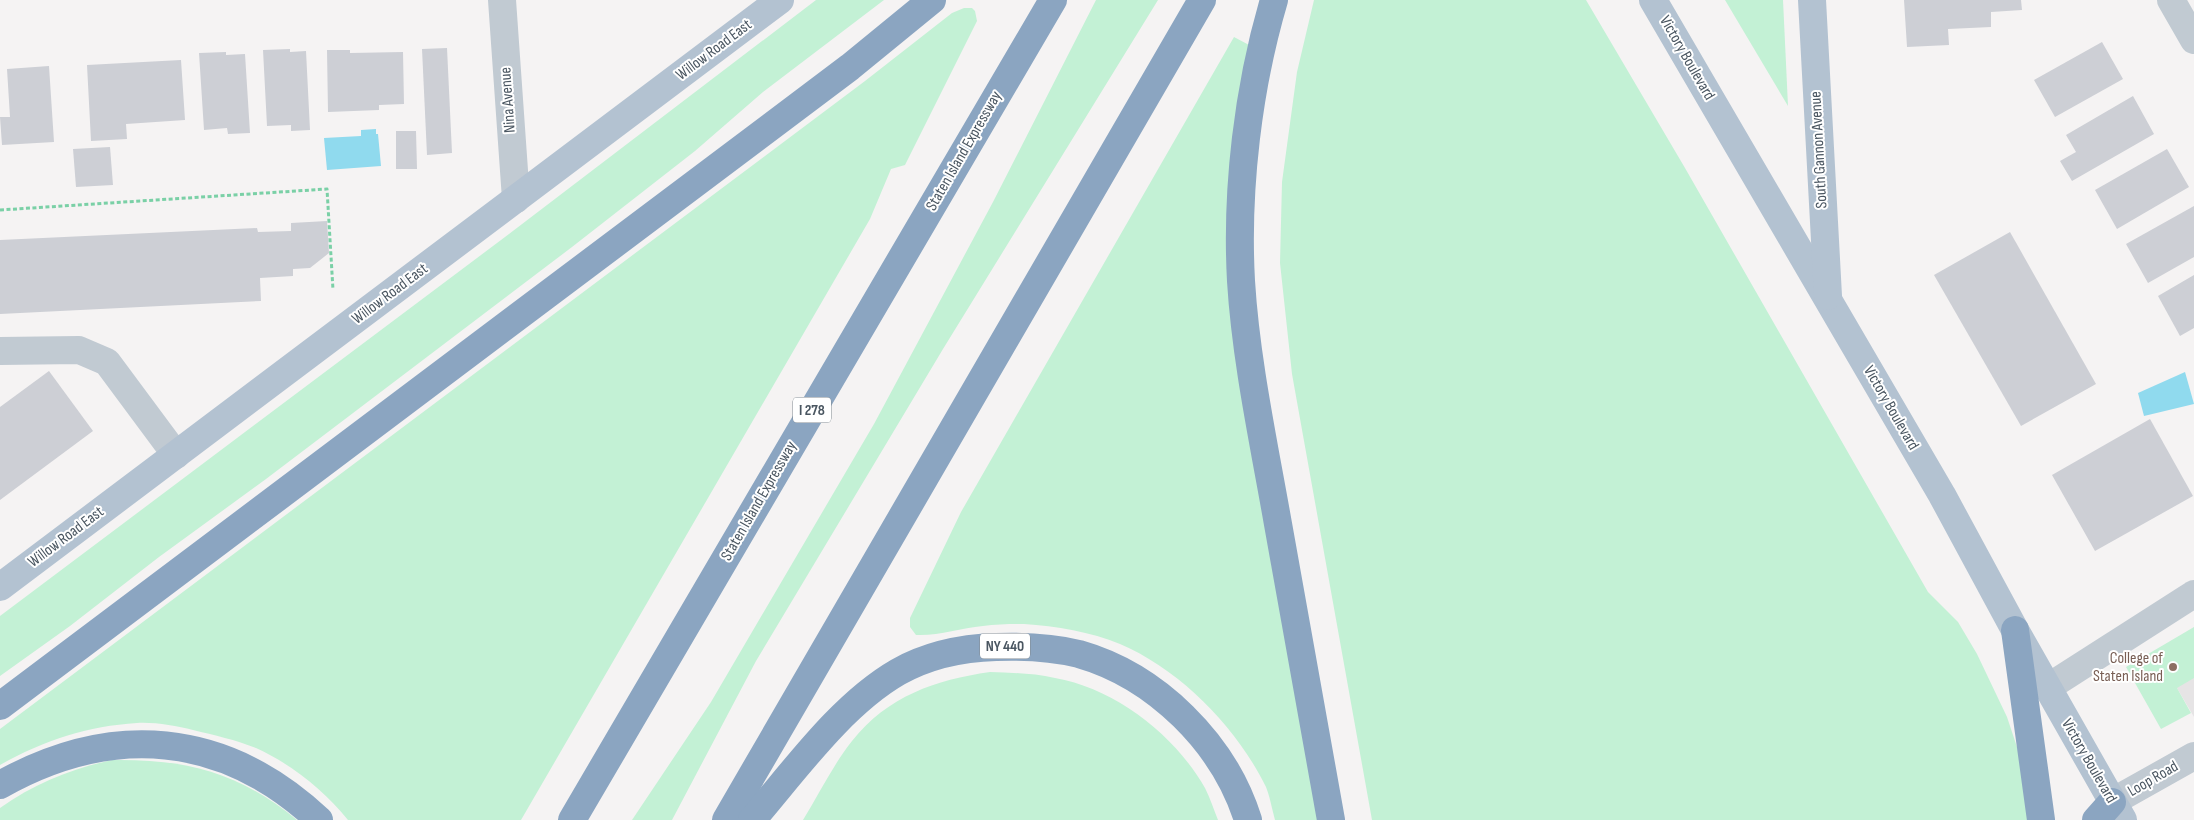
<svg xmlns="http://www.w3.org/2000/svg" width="2194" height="820" font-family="'Sofia Sans Condensed',sans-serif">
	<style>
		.education { fill: #e6e4e5 }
		.green { fill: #c3f1d5 }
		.water { fill: #90daee }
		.building { fill: #cdcfd5 }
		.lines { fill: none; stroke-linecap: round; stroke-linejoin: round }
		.path { stroke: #7ad0a6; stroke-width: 3; stroke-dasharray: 4 2.5; stroke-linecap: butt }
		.minor { stroke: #c1cad2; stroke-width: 28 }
		.major { stroke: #b3c2d1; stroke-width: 28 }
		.highway { stroke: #8ba5c1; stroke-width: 28 }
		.education-dot { fill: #8d6e63; stroke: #fff; stroke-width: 2 }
		.labels { text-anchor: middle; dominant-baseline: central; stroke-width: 4; stroke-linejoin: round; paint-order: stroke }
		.shield { fill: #fff; stroke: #808990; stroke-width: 1 }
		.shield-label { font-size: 15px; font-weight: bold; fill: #4a5661 }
		.street-label { font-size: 16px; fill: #4a5661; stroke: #fff }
		.education-label { font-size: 16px; fill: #785e54; stroke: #fff; text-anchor: end }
	</style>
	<rect width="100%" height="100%" fill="#f5f3f3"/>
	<!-- education -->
	<path class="education" d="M2194,627V717L2177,688Z"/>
	<!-- green -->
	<g class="green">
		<path d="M816,0H884L763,92L695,151L572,247L266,479L159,557L70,626L0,676V616L501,240Z"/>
		<path d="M1096,0H1158L943,349L756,661L672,820H632L711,702L874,424L993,202Z"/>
		<path d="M1314,0H1586L1685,168L1928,592L1958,622L1977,654L2007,717L2024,768L2033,820H1372L1292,374L1280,263L1282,182L1297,72Z"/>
		<path d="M1725,0H1783L1788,106Z"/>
		<path d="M964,8H972L975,11L977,21L905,165L891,169L870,219L521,820H348C324,790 291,764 256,748C236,740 214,735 193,730C176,726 155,722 137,723C88,726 42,741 0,765V729L865,81L952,13Z"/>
		<path d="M1234,37L1251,46L1232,188L1322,820H1275C1272,809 1270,797 1266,787C1237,728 1181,670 1120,644C1091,632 1056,626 1024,624C1011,624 996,624 983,626C960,628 939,636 916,635L910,627V618L961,512Z"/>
		<path d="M2194,627V678L2177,688L2191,713L2161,729L2126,667Z"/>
		<path d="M990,672C1012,673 1033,673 1055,678C1116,689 1174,734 1205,788C1210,798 1214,810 1218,820H803C819,794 833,765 852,741C888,696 935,680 990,672Z"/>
		<path d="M112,760C187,759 238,772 297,820H0V808C35,783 71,769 112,760Z"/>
	</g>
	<!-- water -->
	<g class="water">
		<path d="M376,129V134H378L381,166L327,170L324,138L361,136V130Z"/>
		<path d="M2185,372L2194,404L2144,416L2138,393Z"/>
	</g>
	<!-- building -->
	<g class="building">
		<path d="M1904,0H2021L2022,10L1991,12V27L1948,29L1949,45L1907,47Z"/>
		<path d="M2102,42L2123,79L2055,117L2034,80Z"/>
		<path d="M447,48L452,153L427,155L422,49Z"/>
		<path d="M290,49V52L306,51L310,130L291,131V125L267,126L263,50Z"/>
		<path d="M327,50H350V53L403,52L404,104L379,105V110L328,112Z"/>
		<path d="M226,52V55L245,54L250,133L228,134L227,128L204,130L199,53Z"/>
		<path d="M181,60L185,120L126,124L127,139L91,141L87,65Z"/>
		<path d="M49,66L54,142L2,145L0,117H10L7,69Z"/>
		<path d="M2133,96L2154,134L2072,181L2060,161L2076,152L2066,135Z"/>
		<path d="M396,131H416L417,169H396Z"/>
		<path d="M110,147L113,185L76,187L73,149Z"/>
		<path d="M2167,149L2189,187L2117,229L2095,190Z"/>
		<path d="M2194,206V257L2148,283L2126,244Z"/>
		<path d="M327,221L329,253L310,268L293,269V276L260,278L261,301L0,314V240L257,228L258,232L291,231V223Z"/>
		<path d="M2010,232L2096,384L2021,426L1934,275Z"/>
		<path d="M2194,275V328L2180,336L2158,296Z"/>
		<path d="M49,371L93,431L0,500V407Z"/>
		<path d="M2150,419L2193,496L2095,551L2052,475Z"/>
	</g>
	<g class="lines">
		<!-- path -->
		<path class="path" d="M0,210L327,189L333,290"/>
		<!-- minor -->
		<g class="minor">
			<path d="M502,0L516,199"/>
			<path d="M2171,0L2194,40"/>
			<path d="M0,351L79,350L107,362L176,455"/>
			<path d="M2047,688L2194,594"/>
			<path d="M2112,802L2194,756"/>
		</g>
		<!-- major -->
		<g class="major">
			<path d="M1653,0L1942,495L2015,630L2123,820"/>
			<path d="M1812,0L1828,296"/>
			<path d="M0,587L780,0"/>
		</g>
		<!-- highway -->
		<g class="highway">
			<path d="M1274,0C1248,88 1236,189 1241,281C1246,362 1264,444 1278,524C1296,623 1313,721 1331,820"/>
			<path d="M2015,630L2041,820"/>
			<path d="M0,706L850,67L932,0"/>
			<path d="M0,785C112,722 224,731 319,820"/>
			<path d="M572,820L1053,0"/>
			<path d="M726,820L1202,0"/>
			<path d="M752,820C795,770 841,705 898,672C928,655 962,648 996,647C1024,646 1051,647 1079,654C1156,676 1224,743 1248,820"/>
			<path d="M2096,820L2112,802"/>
		</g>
	</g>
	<!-- markers -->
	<circle class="education-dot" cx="2173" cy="667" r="5"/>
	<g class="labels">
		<!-- shield labels -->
		<g class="shield">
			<rect x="793" y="397.5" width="38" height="25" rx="4"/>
			<rect x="980" y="633.5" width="50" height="25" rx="4"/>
		</g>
		<g class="shield-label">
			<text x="812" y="410">I 278</text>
			<text x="1005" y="646">NY 440</text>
		</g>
		<!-- street labels -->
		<g class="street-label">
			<text transform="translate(714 50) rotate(-37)">Willow Road East</text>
			<text transform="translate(1687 58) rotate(60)">Victory Boulevard</text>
			<text transform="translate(508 100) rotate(-94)">Nina Avenue</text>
			<text transform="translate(1819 150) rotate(-93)">South Gannon Avenue</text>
			<text transform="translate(964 151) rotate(-60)">Staten Island Expressway</text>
			<text transform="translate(390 294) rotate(-37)">Willow Road East</text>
			<text transform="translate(1891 408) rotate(60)">Victory Boulevard</text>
			<text transform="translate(759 501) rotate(-60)">Staten Island Expressway</text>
			<text transform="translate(66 537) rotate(-37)">Willow Road East</text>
			<text transform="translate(2089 761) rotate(60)">Victory Boulevard</text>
			<text transform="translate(2153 779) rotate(-30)">Loop Road</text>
		</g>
		<!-- education labels -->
		<g class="education-label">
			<text x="2163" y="658">College of<tspan x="2163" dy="18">Staten Island</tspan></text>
		</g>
	</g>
</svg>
